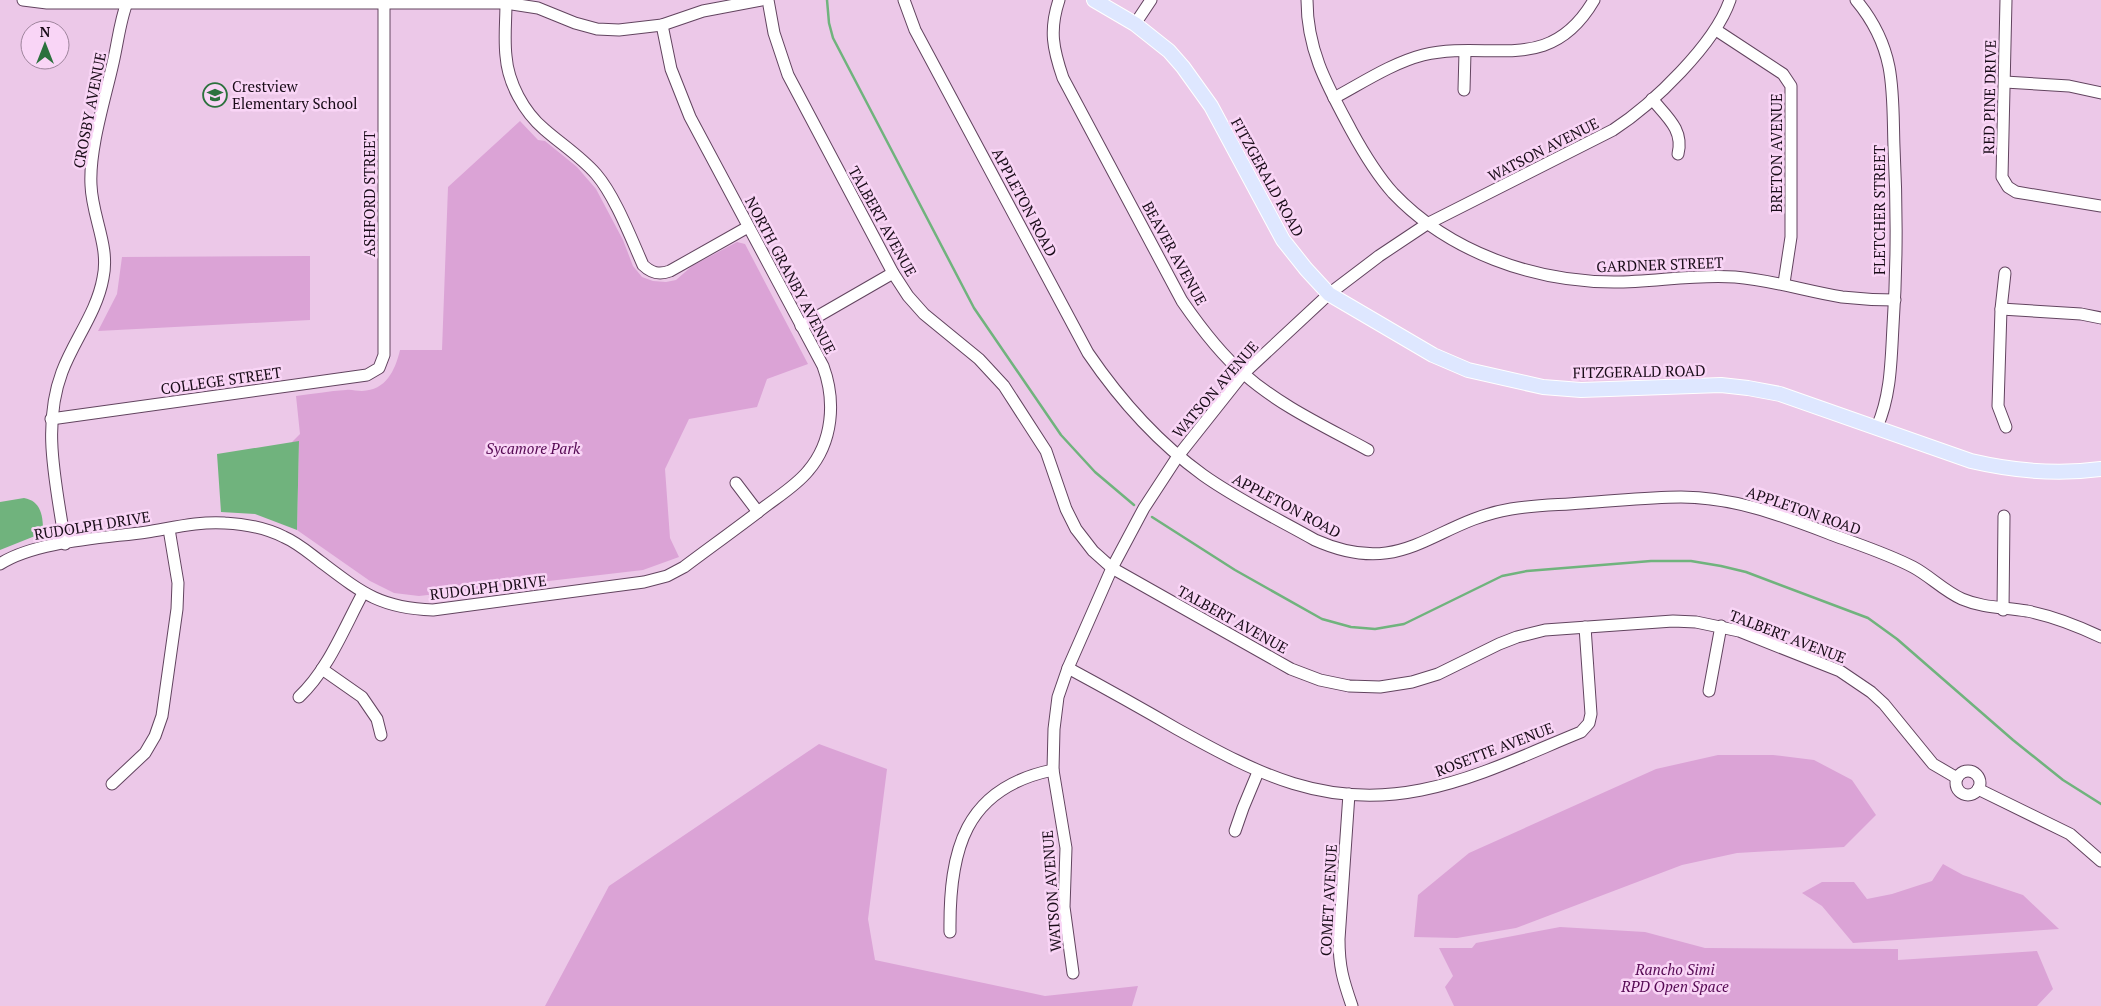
<svg xmlns="http://www.w3.org/2000/svg" width="2101" height="1006" font-family="'PT Serif',serif">
	<style>
		.green { fill: #dba3d6 }
		.water { fill: #70b37d }
		.lines { fill: none; stroke-linecap: round; stroke-linejoin: round }
		.stream { stroke: #70b37d; stroke-width: 2.5 }
		.minor-casing { stroke: #62445f; stroke-width: 13 }
		.major-casing { stroke: #fff; stroke-width: 16 }
		.minor { stroke: #fff; stroke-width: 11 }
		.major { stroke: #dee7ff; stroke-width: 14 }
		.labels { text-anchor: middle; dominant-baseline: central; stroke-width: 5; stroke-linejoin: round; paint-order: stroke }
		.poi-label { font-size: 15px; fill: #190c18; stroke: #f9d5f6; text-anchor: start }
		.street-label { font-size: 15px; fill: #190c18; stroke: #f9d5f6 }
		.park-label { font-size: 15px; font-style: italic; fill: #550953; stroke: #f9d5f6 }
	</style>
	<rect width="100%" height="100%" fill="#ecc8e8"/>
	<!-- green -->
	<g class="green">
		<path d="M520,121L538,140L545,141L577,167L596,189L623,240L633,266L642,277L653,281L666,282L676,280L692,266L737,242L745,244L808,364L767,379L757,407L689,419L665,469L670,538L679,557L643,570L419,596L394,593L370,581L297,530L299,442H292L300,434L296,396C313,394 329,391 346,390C351,389 356,391 362,391C386,390 395,371 400,350H442L448,187Z"/>
		<path d="M310,256V320L98,331L117,294L122,257Z"/>
		<path d="M819,744L887,769L868,919L875,960L1045,996L1138,986L1132,1006H545L609,886Z"/>
		<path d="M1718,755H1773L1814,760L1852,780L1876,815L1844,847L1737,853L1682,865L1516,928L1457,938L1414,937L1418,895L1469,853L1656,769Z"/>
		<path d="M1943,864L1963,875L2023,895L2059,929L1853,943L1822,906L1802,893L1822,882H1854L1867,899L1892,894L1932,881Z"/>
		<path d="M1560,927L1645,932L1705,948L1898,949V960L2037,951L2053,989L2037,1006H1454L1445,987L1453,976L1439,948H1472L1476,943Z"/>
	</g>
	<!-- water -->
	<g class="water">
		<path d="M299,441L297,530L255,514L221,512L217,454Z"/>
		<path d="M24,498C41,501 43,516 43,531L40,534L0,550V502Z"/>
	</g>
	<g class="lines">
		<!-- stream -->
		<g class="stream">
			<path d="M827,0L829,23L833,38L974,308L1061,435L1095,472L1134,505"/>
			<path d="M1152,517L1235,570L1322,619L1351,627L1375,629L1404,624L1502,576L1527,571L1651,561H1691L1721,566L1746,572L1868,618L1897,639L2013,740L2063,780L2101,804"/>
		</g>
		<!-- minor casing -->
		<g class="minor-casing">
			<g id="minor">
				<path d="M23,0L47,3H506L538,8L575,23L597,29L619,30L662,25L703,11L761,0"/>
				<path d="M768,0L774,33L788,75L893,273L908,296L924,314L979,359L1004,386L1046,451L1066,509L1076,529L1093,551L1112,568L1291,669L1320,680L1349,686L1380,687L1412,682L1438,674L1499,644L1517,637L1545,630L1673,621L1696,622L1739,631L1840,671L1871,692L1884,704L1933,764L1957,778"/>
				<path d="M904,0L915,30L1088,353C1120,400 1156,441 1203,475C1238,500 1278,519 1315,540C1405,580 1432,522 1511,509C1534,505 1559,505 1582,503C1615,501 1648,497 1681,497C1735,497 1783,516 1833,535C1860,545 1888,554 1913,567C1930,576 1944,591 1962,599C1983,608 2004,607 2027,611C2052,616 2078,626 2101,637"/>
				<path d="M1059,0C1049,30 1053,49 1063,78L1182,301C1200,327 1220,354 1244,374C1280,406 1326,427 1368,450"/>
				<path d="M1307,0C1307,51 1328,87 1351,130C1363,152 1376,174 1393,193C1449,252 1534,282 1614,282C1654,282 1694,274 1735,277C1772,280 1806,291 1842,297C1860,299 1877,300 1895,300"/>
				<path d="M1856,0C1872,19 1884,42 1889,67C1894,93 1893,121 1894,147C1897,207 1897,267 1893,326C1891,361 1891,395 1877,427"/>
				<path d="M2006,0L2002,177L2008,187L2016,192L2101,206"/>
				<path d="M506,3C506,20 504,39 506,56C508,83 524,112 544,129C561,144 580,156 596,174C615,196 631,238 643,265C651,273 659,275 670,271L748,227"/>
				<path d="M1135,24L1151,0"/>
				<path d="M1716,30L1783,74L1791,86V237L1784,283"/>
				<path d="M2005,82L2069,86L2101,93"/>
				<path d="M1464,90L1465,52"/>
				<path d="M1334,98C1362,83 1392,63 1423,55C1490,39 1549,77 1594,0"/>
				<path d="M1652,99C1667,117 1684,130 1678,154"/>
				<path d="M2005,273L2001,309L1998,406L2006,427"/>
				<path d="M2001,309L2081,314L2101,318"/>
				<path d="M801,326L893,273"/>
				<path d="M51,419L367,375L379,368L384,355V3"/>
				<path d="M736,483L758,512"/>
				<path d="M65,544C57,486 41,428 62,372C74,340 97,312 103,278C110,246 92,217 91,185C89,149 105,99 113,63C118,42 120,19 128,0"/>
				<path d="M0,564C35,541 104,538 147,532C172,528 200,521 225,523C245,524 266,528 284,537C298,543 309,553 321,562C362,593 380,608 433,610L644,582L667,576L684,567C708,549 733,531 758,512C774,499 795,487 808,471C833,442 836,401 823,366L690,117L671,69L662,25"/>
				<path d="M2003,610L2004,516"/>
				<path d="M1068,668C1105,688 1141,708 1177,729C1258,774 1325,809 1421,790C1477,779 1529,753 1581,732L1589,723L1591,714L1585,627"/>
				<path d="M322,669L362,697L377,719L381,735"/>
				<path d="M1709,691L1721,626"/>
				<path d="M299,697C328,670 344,628 363,593"/>
				<circle cx="1968" cy="783" r="12"/>
				<path d="M112,784L145,753L155,736L162,716L177,609L178,583L169,529"/>
				<path d="M1978,789L2070,834L2101,861"/>
				<path d="M1349,794L1339,939C1339,967 1343,980 1352,1006"/>
				<path d="M1235,831L1243,808L1258,772"/>
				<path d="M950,932C949,851 964,788 1053,770"/>
				<path d="M1073,973L1064,907L1066,848L1053,770L1054,729L1058,697L1068,668L1112,568L1144,508L1178,456L1243,374L1329,294L1379,256L1427,224L1613,130C1653,104 1715,44 1730,0"/>
			</g>
		</g>
		<!-- major casing -->
		<g class="major-casing">
			<path id="major" d="M1094,0L1135,24L1169,51L1183,67L1211,106L1283,240L1306,269L1329,294L1433,355L1468,370L1543,387L1581,390L1721,385L1748,388L1780,394L1971,461C2014,471 2057,475 2101,469"/>
		</g>
		<!-- minor -->
		<use href="#minor" class="minor"/>
		<!-- major -->
		<use href="#major" class="major"/>
	</g>
	<!-- icons -->
	<defs>
		<g id="school-ring" transform="scale(1.25)"><circle r="9.5" fill="#f9d5f6" stroke="#2b713d" stroke-width="1.5"/><path d="M0-5L7-2L0 1L-7-2ZM-4 1L0 2.5L4 1V4Q0 6-4 4Z" fill="#2b713d"/></g>
	</defs>
	<g fill-rule="evenodd">
		<use href="#school-ring" x="215" y="95"/>
	</g>
	<g class="labels">
		<!-- poi labels -->
		<g class="poi-label">
			<text x="232" y="86">Crestview<tspan x="232" dy="17">Elementary School</tspan></text>
		</g>
		<!-- street labels -->
		<g class="street-label">
			<text transform="translate(1989 97) rotate(-89)">RED PINE DRIVE</text>
			<text transform="translate(89 110) rotate(-79)">CROSBY AVENUE</text>
			<text transform="translate(1543 149) rotate(-27)">WATSON AVENUE</text>
			<text transform="translate(1776 153) rotate(-90)">BRETON AVENUE</text>
			<text transform="translate(1268 177) rotate(61)">FITZGERALD ROAD</text>
			<text transform="translate(369 194) rotate(-90)">ASHFORD STREET</text>
			<text transform="translate(1025 202) rotate(62)">APPLETON ROAD</text>
			<text transform="translate(1879 210) rotate(-90)">FLETCHER STREET</text>
			<text transform="translate(883 221) rotate(61)">TALBERT AVENUE</text>
			<text transform="translate(1175 253) rotate(61)">BEAVER AVENUE</text>
			<text transform="translate(1660 264) rotate(-2)">GARDNER STREET</text>
			<text transform="translate(791 275) rotate(62)">NORTH GRANBY AVENUE</text>
			<text transform="translate(1639 371) rotate(-1)">FITZGERALD ROAD</text>
			<text transform="translate(221 380) rotate(-8)">COLLEGE STREET</text>
			<text transform="translate(1215 389) rotate(-49)">WATSON AVENUE</text>
			<text transform="translate(1287 505) rotate(28)">APPLETON ROAD</text>
			<text transform="translate(1804 510) rotate(19)">APPLETON ROAD</text>
			<text transform="translate(92 525) rotate(-9)">RUDOLPH DRIVE</text>
			<text transform="translate(488 587) rotate(-7)">RUDOLPH DRIVE</text>
			<text transform="translate(1233 619) rotate(29)">TALBERT AVENUE</text>
			<text transform="translate(1788 636) rotate(21)">TALBERT AVENUE</text>
			<text transform="translate(1494 749) rotate(-21)">ROSETTE AVENUE</text>
			<text transform="translate(1051 891) rotate(-94)">WATSON AVENUE</text>
			<text transform="translate(1328 900) rotate(-87)">COMET AVENUE</text>
		</g>
		<!-- park labels -->
		<g class="park-label">
			<text x="533" y="448">Sycamore Park</text>
			<text x="1675" y="969">Rancho Simi<tspan x="1675" dy="17">RPD Open Space</tspan></text>
		</g>
	</g>
	<!-- north arrow -->
	<g transform="translate(45 45)"><circle r="24" fill="#f9d5f6" stroke="#9f859d"/>
	<path d="M0-4L9 19L0 12L-9 19Z" fill="#2b713d"/>
	<text y="-8" font-size="14" font-weight="bold" text-anchor="middle" fill="#190c18">N</text>
	</g>
</svg>
